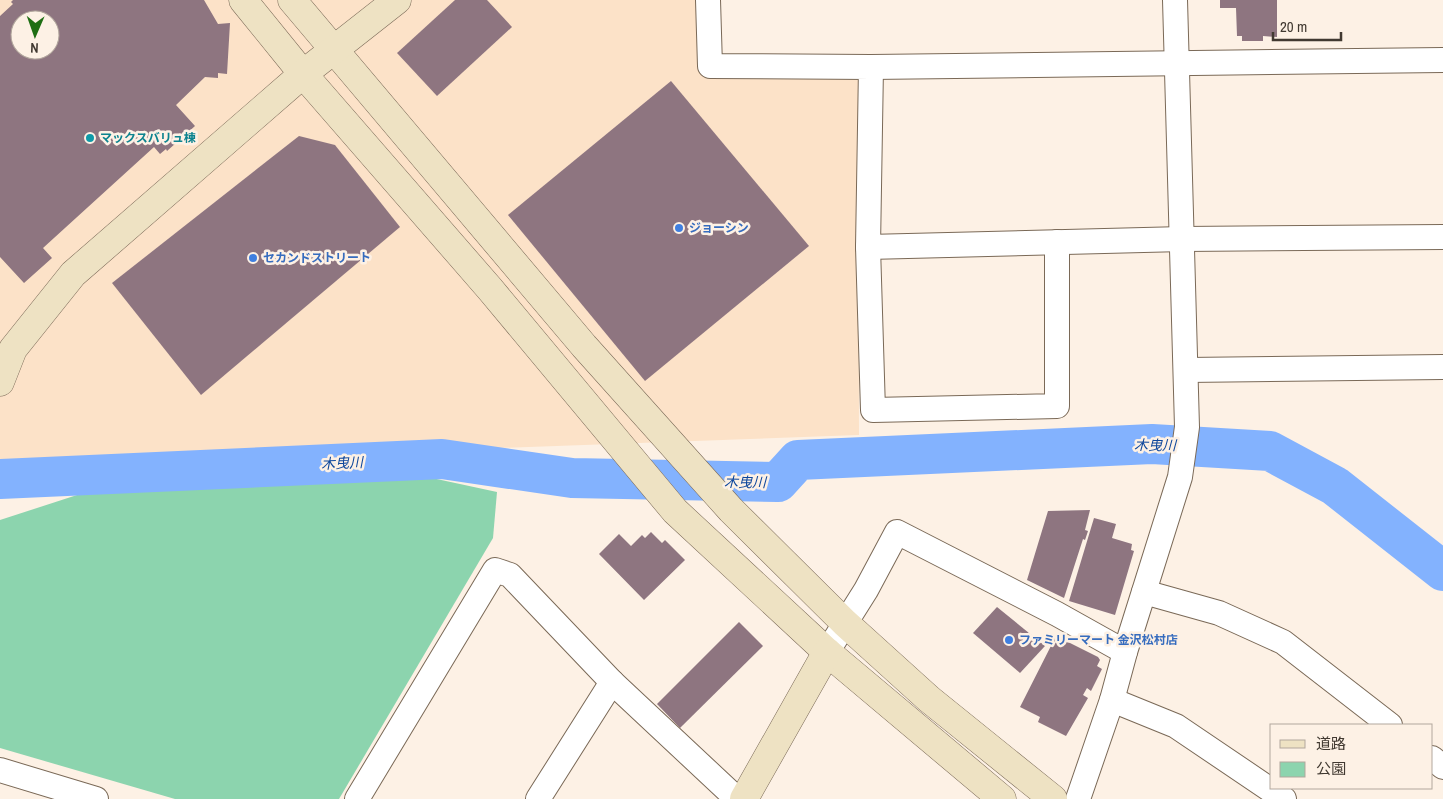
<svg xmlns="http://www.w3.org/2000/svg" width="1443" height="799" font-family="'Archivo Narrow','Noto Sans JP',sans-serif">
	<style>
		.built { fill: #fce2c8; fill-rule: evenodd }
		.green { fill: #8cd4ae }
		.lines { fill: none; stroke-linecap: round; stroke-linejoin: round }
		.river { stroke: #83b2fe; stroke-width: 40 }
		.building { fill: #8e7580; fill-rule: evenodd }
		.street-casing { stroke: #7a6957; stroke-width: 26 }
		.secondary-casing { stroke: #7a6957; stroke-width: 29 }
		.street { stroke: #fff; stroke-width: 24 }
		.secondary { stroke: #eee2c3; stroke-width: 28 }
		.culture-dot { fill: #0f9aa8; stroke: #fdf1e5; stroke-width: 2 }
		.shop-dot { fill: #3f7fe0; stroke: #fdf1e5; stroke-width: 2 }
		.labels { text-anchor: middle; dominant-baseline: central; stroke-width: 5; stroke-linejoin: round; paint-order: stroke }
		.culture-label { font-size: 12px; font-weight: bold; fill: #0d838f; stroke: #fdf1e5; text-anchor: start }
		.shop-label { font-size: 12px; font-weight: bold; fill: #366cbe; stroke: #fdf1e5; text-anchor: start }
		.water-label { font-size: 14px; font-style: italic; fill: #0e479c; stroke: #fdf1e5 }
	</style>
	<rect width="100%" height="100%" fill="#fdf1e5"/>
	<!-- built -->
	<path class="built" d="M0,0H719L721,56L858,55L859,435L0,466ZM20,20H50V50H20Z"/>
	<!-- green -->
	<path class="green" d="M432,478L497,492L493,538L339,799H175L0,748V520L111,484Z"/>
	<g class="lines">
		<!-- river -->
		<path class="river" d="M0,479L442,459L572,478L778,482L798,460L1152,444L1270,451L1335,486L1443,571"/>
	</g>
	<!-- building -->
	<g class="building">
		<path d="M13,0H204L218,24L230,23L227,74L218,73V78L205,77L176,105L195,126L167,151L166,149L160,154L154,147L43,248L52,258L24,283L0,257V16L13,4L11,2ZM20,20H50V50H20Z"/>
		<path d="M455,0H487L512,27L437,96L397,53Z"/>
		<path d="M1220,0H1277V37L1263,36V41H1242V36H1237L1236,8H1220Z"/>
		<path d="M671,81L809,246L645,381L508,215Z"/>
		<path d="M299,136L335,145L400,227L201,395L112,283Z"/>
		<path d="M1090,510L1085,530L1088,531L1085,540L1083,539L1064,598L1027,580L1048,511Z"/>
		<path d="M1094,518L1116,524L1112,538L1132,544L1131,550L1134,551L1115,615L1069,601Z"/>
		<path d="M651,532L662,543L665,540L685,560L644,600L599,554L619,534L631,546L642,535L645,538Z"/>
		<path d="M997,607L1045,646L1020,673L973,633Z"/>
		<path d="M739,622L763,646L680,728L657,704Z"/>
		<path d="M1056,636L1098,657L1100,660L1097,666L1102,669L1091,691L1087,688L1083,695L1088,698L1066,736L1038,722L1040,717L1020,707Z"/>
	</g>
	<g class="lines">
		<!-- street casing -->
		<g class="street-casing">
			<g id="street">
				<path d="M708,0L710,66L871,67L868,247L1183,239L1443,237"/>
				<path d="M871,67L1443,60"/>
				<path d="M868,247L873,410L1057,406V242"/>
				<path d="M1186,370L1443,367"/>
				<path d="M1144,592L1219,613L1283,642L1390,725"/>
				<path d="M827,652L866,590L897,532L1057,614L1125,652"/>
				<path d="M1112,700L1176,726L1284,799"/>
				<path d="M1432,758L1443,767"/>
				<path d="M0,770L96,799"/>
				<path d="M357,799L495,570L510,575L612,682L737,799"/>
				<path d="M538,799L612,682"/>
				<path d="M1078,799L1112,700L1125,652L1180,477L1187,427L1175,0"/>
			</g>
		</g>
		<!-- secondary casing -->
		<g class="secondary-casing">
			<g id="secondary">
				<path d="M243,0L303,74L490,289L675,511L827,652L1002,799"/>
				<path d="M292,0L584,346L731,510L845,623L929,699L1053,799"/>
				<path d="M0,382L13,349L73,274L303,74L397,0"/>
				<path d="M744,799L827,652"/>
			</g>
		</g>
		<!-- street -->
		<use href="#street" class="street"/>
		<!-- secondary -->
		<use href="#secondary" class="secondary"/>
	</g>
	<!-- markers -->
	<circle class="culture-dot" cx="90" cy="138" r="5"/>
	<g class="shop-dot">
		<circle cx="679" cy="228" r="5"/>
		<circle cx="253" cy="258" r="5"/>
		<circle cx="1009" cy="640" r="5"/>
	</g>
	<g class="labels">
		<!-- culture labels -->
		<g class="culture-label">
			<text x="100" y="138">マックスバリュ棟</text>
		</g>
		<!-- shop labels -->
		<g class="shop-label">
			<text x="689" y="228">ジョーシン</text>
			<text x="263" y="258">セカンドストリート</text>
			<text x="1019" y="640">ファミリーマート 金沢松村店</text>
		</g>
		<!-- water labels -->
		<g class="water-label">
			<text transform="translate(1155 445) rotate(1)">木曳川</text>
			<text transform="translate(342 463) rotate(-3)">木曳川</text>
			<text transform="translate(745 482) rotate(1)">木曳川</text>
		</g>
	</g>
	<!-- legend -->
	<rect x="1270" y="724" width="162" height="65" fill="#fdf1e5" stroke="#b2a79d"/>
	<rect x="1280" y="740" width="25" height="8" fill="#eee2c3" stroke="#b2a79d"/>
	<text x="1316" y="749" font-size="15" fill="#413931">道路</text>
	<rect x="1280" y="762" width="25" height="15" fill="#8cd4ae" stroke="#b2a79d"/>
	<text x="1316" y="774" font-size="15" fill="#413931">公園</text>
	<!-- north arrow -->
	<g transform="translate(35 35) rotate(182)"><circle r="24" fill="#fdf1e5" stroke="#b2a79d"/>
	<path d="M0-4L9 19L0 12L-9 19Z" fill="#1f6e13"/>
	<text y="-8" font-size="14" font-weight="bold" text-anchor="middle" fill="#413931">N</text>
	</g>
	<!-- scale -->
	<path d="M1273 32v8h68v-8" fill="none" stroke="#413931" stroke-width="2.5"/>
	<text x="1280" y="32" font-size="15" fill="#413931" stroke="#fdf1e5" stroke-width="4" paint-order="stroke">20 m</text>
</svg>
